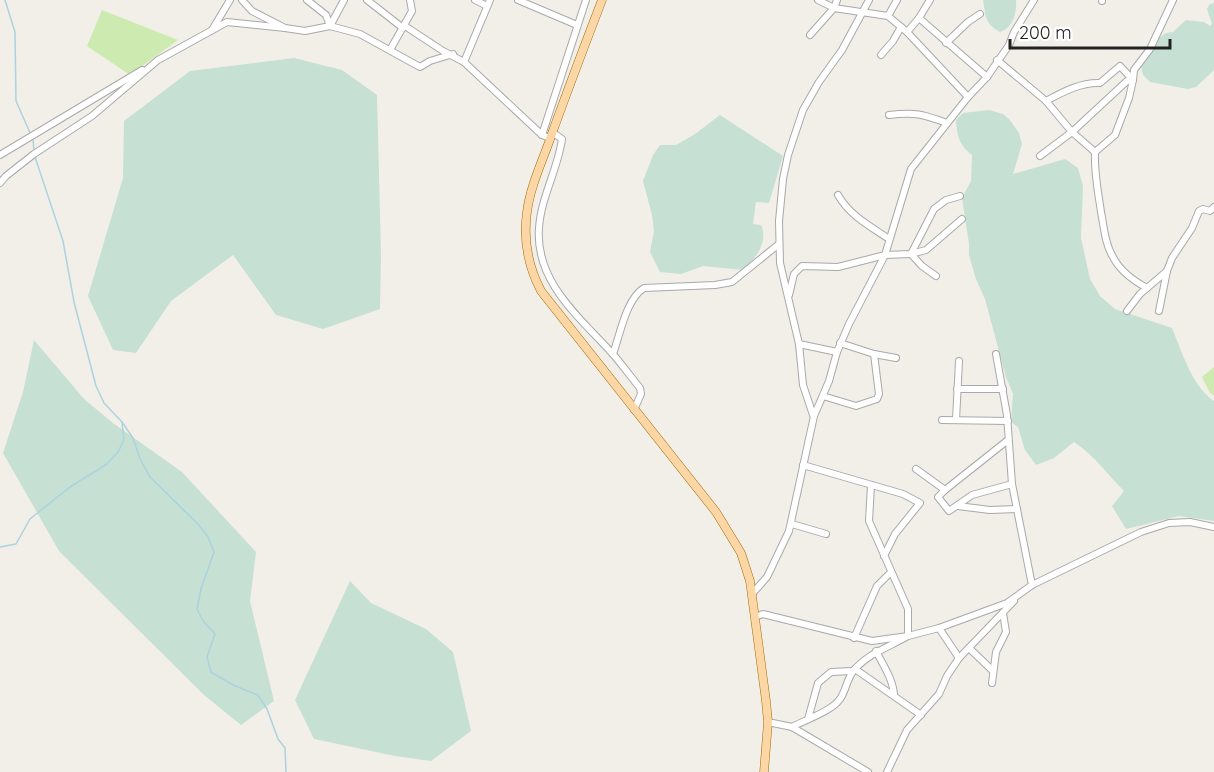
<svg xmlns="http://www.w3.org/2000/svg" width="1214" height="772" font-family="Quicksand,sans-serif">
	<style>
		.grass { fill: #cdebb0 }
		.wetland { fill: #c6e0d4 }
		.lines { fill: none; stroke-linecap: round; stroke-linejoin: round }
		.stream { stroke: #aad3df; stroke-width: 1.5 }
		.minor-casing { stroke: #a9a9a9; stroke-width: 8 }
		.major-casing { stroke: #a06b00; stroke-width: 9 }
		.minor { stroke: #fff; stroke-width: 6 }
		.major { stroke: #fcd6a4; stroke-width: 8 }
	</style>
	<rect width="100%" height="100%" fill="#f2efe9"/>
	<!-- grass -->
	<g class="grass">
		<path d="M102,10L178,40L130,75L87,46Z"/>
		<path d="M1214,367V396L1210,393L1202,377Z"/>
	</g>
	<!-- wetland -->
	<g class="wetland">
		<path d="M983,0H1016C1017,13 1013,28 1000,32C984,23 986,16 983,0Z"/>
		<path d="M1214,3V70L1196,87L1188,89L1150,82L1143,75L1141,66L1156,40L1166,33L1173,32L1186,20L1204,22L1210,26L1212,24L1207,9L1210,4Z"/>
		<path d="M294,58L342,70L377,95L381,254L380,309L323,329L276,315L233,255L171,301L136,353L113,350L88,296L123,178L124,121L190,71Z"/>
		<path d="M989,110L1003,114L1009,119L1019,133L1022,144L1013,174L1065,159L1078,168L1083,186L1081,238L1090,279L1100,296L1115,309L1172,328C1182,352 1192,386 1214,401V521L1179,516L1126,529L1112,506L1124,491C1107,474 1094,455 1074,442L1054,458L1036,465L1025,450L1018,427L1011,422L1013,394L1006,377L985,299L976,279L969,255V244L962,198L971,181L972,155C959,145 957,136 956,120L963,113Z"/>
		<path d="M720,115L783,156L769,203L756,202L753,224L761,225C769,242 755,259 743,270L703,266L681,274L660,272L650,252L654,231L652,215L643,181L653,155L660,145H676L695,134Z"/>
		<path d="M34,340L84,399L113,423L182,472L256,552L250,601L274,701L241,725L204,695L59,551L3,453L23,392Z"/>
		<path d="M350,581L371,603L426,629L453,652L471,731L431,761L395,756L314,739L295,700Z"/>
	</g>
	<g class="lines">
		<!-- stream -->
		<g class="stream">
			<path d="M5,0L15,32L16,101L31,135"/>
			<path d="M33,139L34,152"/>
			<path d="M35,157L63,241L74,302L96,386L104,403L122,422L133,438L140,459L150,477L198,524L208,537L214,552L201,589L197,609L203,621L215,634L207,657L211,672L233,685L258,695L267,709L278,739L285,748L286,772"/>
			<path d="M0,547L16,544L30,519L70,487L107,464L118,452L124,440L122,422"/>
		</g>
		<!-- minor casing -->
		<g class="minor-casing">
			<g id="minor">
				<path d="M242,0L252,11L285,28L305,31L330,26L360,34L420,67L430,61L453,54"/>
				<path d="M307,0L326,15L330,26"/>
				<path d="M367,0L403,28"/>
				<path d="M475,0L487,6"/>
				<path d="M518,0L577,25"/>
				<path d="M818,0L834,8L888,16L907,32L968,97"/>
				<path d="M1102,1V0"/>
				<path d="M888,16L897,0"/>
				<path d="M919,18L987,77"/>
				<path d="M330,26L344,0"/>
				<path d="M405,26L443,51L464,62L542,135L550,138"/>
				<path d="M212,30L230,0"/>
				<path d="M907,32L919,18L930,0"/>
				<path d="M810,35L834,8L837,0"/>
				<path d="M946,43L968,22L980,14"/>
				<path d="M390,50L412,11L410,0"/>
				<path d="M881,55L893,41L901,27"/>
				<path d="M997,60L1046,101L1072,132L1095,152"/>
				<path d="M464,62L490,0"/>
				<path d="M1046,101C1063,92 1081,82 1100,83L1120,66L1133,80L1129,98L1115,135L1095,152C1094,173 1098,191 1101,212C1104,227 1105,244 1113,257C1120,271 1134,281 1147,288"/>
				<path d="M889,115C915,112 922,114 947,123"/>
				<path d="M552,132L562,139C558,169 541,197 539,228C535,281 578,316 611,352C621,363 630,376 640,388L641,394L634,410"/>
				<path d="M542,135L586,0"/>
				<path d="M0,155L142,70"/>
				<path d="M1040,156L1072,132L1127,81L1133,80L1134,70L1150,49L1173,0"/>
				<path d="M0,183L6,176L34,154L92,116L158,60L227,22L285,28"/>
				<path d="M838,195C850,216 870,226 889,239"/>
				<path d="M936,276L922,266L911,254L934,209L946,200L960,196"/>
				<path d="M789,295L794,274L802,266L838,267L885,255L911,254L926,250L962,219"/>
				<path d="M1127,311L1140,294L1167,271L1172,258L1192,228L1199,211L1203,209L1210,211L1214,207"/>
				<path d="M1159,311L1167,271"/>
				<path d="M840,343L874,354L896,358"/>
				<path d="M799,344L837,352"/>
				<path d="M613,354C620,335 626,299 644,288L715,285L732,282L779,244"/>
				<path d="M996,354L1007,415L1012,484L1032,585"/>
				<path d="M957,389H1003"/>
				<path d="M823,396L856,406L877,399L879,394L874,354"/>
				<path d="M813,415L803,385L799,344L780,263L779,221L783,179L788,155L803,110L819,82L842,50L869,0"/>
				<path d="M942,420L1008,421"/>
				<path d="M956,420L959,361"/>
				<path d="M803,465L903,494L920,503L895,534L884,556"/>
				<path d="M916,469L945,490L1008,440"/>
				<path d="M945,490L938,497L949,511L972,495L1012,484"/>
				<path d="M958,506L990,510L1017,509"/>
				<path d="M792,524L826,534"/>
				<path d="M752,594L767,577L789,531L814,416L829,381L837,352L849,324L885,255L911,169L968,97L987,77L1009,45L1014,32L1034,0"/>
				<path d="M755,617L763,614L872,641L908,636L939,628L1007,603L1032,585L1141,532L1169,523L1190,522L1214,527"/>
				<path d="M939,628L959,658"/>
				<path d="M854,638L877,586L891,572"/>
				<path d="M969,648L993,671"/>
				<path d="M876,651C883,665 893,679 894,695"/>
				<path d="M855,669L921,715"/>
				<path d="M992,683L996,652L1006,632L1003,613"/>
				<path d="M808,719L818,683L831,672L852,671"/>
				<path d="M768,722L792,727L868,772"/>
				<path d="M792,727C805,720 832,711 840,699C846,691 847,678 854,670C869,653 889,647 908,636V609L869,521L871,485"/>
				<path d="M887,772L907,730L939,694L947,676L959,658L1014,601"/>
			</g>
		</g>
		<!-- major casing -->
		<g class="major-casing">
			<path id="major" d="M602,0C584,47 566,94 549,142C541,164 530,188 527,212C523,240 528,266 541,291L716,512L741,553L750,581L766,701L768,722L764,772"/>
		</g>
		<!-- minor -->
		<use href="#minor" class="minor"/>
		<!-- major -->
		<use href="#major" class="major"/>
	</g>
	<!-- scale -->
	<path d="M1010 39v9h160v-9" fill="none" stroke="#222222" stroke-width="3"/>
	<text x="1019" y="39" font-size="18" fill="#222222" stroke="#ffffff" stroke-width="4.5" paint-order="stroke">200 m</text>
</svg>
